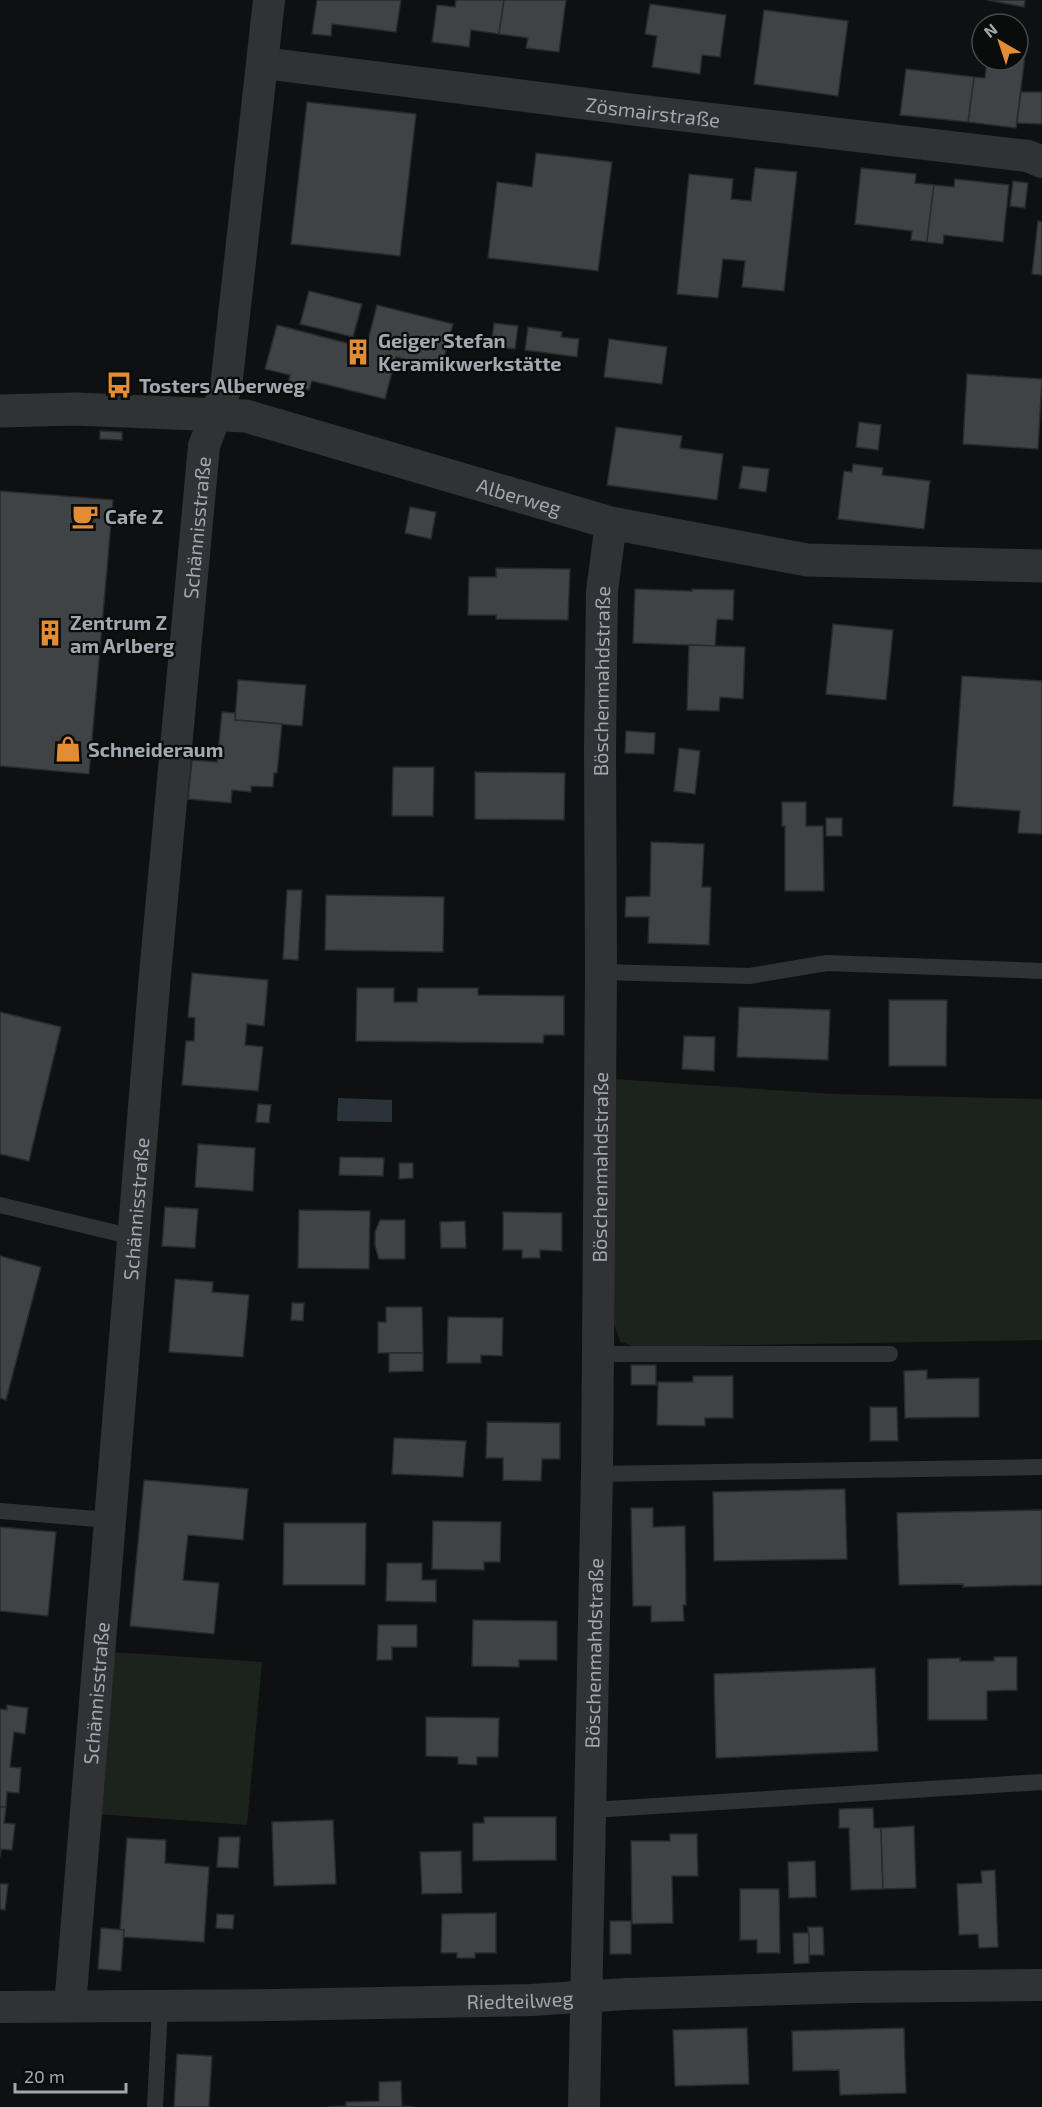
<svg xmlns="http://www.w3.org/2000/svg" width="1042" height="2107" font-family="'Exo 2',sans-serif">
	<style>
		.green { fill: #1c231c }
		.water { fill: #2a3438 }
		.building { fill: #404346; stroke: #292a2c; stroke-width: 1.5 }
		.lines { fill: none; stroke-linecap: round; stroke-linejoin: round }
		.service { stroke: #313235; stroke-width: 16 }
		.minor { stroke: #313235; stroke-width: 32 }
		.tertiary { stroke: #313235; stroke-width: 33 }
		.labels { text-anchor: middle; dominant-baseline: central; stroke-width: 4.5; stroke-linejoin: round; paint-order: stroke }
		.street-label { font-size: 20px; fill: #a1a8b0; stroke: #0a0b0b }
		.poi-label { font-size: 20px; font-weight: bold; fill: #a1a8b0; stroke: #0a0b0b; text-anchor: start }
	</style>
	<rect width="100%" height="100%" fill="#0f1011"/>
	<!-- green -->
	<g class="green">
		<path d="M613,1079L833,1094L1042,1099V1340L634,1347L620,1341L614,1324Z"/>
		<path d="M111,1652L262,1662L247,1825L97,1814Z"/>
	</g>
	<!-- water -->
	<path class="water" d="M338,1098L392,1100V1122L337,1121Z"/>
	<!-- building -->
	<g class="building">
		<path d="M317,0H401L396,32L332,24L331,36L312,34Z"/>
		<path d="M456,0H504L499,34L471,30L469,47L432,42L437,5L455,7Z"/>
		<path d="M504,0H566L559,52L526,48L528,38L499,34Z"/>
		<path d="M987,0H1025L1024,7Z"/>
		<path d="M650,4L726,15L720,57L702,55L700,74L652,67L657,36L645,34Z"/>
		<path d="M764,10L848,21L838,96L754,84Z"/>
		<path d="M1018,47L1026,48L1016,128L968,122L974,77L985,78L987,60H1018Z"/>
		<path d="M906,69L974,77L968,122L900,115Z"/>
		<path d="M1021,92H1042V124L1017,123Z"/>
		<path d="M307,102L416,114L400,256L291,244Z"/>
		<path d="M536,153L612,162L598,271L488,258L497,182L532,187Z"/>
		<path d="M755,168L797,172L784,291L742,287L745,261L723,259L718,298L677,294L689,174L733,179L731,199L751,201Z"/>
		<path d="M861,168L916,174L915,183L934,185L927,242L911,240L912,231L855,224Z"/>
		<path d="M955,179L1009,185L1003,242L944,235L943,244L927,242L934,185L954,187Z"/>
		<path d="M1013,181L1028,183L1025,208L1010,206Z"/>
		<path d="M1038,221L1042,222V275L1032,274Z"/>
		<path d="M309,291L362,304L353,337L300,324Z"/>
		<path d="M377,305L453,324L441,369L396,357L385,399L312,381L309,390L288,385L290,375L265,369L277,325L366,348Z"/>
		<path d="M494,323L518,326L515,349L491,346Z"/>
		<path d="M528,327L562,332L561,337L579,339L577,357L525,350Z"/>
		<path d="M609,339L667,347L662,384L604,377Z"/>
		<path d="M967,374L1042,379L1038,449L963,444Z"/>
		<path d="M859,422L881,425L878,450L856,447Z"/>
		<path d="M616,427L682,436L680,448L723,454L717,500L607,485Z"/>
		<path d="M100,431L122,432V440L100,439Z"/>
		<path d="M853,464L883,468L882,475L930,481L924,529L838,519L844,471L852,472Z"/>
		<path d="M743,466L769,469L766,492L739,488Z"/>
		<path d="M0,491L113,500L89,774L0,766Z"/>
		<path d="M410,507L436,512L431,539L405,533Z"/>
		<path d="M496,568L570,569L568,620L496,619V615H468L469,577H496Z"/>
		<path d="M635,589L692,591V589L734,590L733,620L717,619L715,646L633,643Z"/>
		<path d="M833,624L893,630L886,700L826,694Z"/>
		<path d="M689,645L745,647L743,699L720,697L719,711L687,710Z"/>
		<path d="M962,676L1042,681V834L1018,833L1020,811L953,806Z"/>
		<path d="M238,680L306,685L302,726L235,720Z"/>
		<path d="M222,712L235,713V720L282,724L277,773H274L273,787L251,786V792L232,790L231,803L188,799L192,760L217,762Z"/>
		<path d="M626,731L655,733L654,754L625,753Z"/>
		<path d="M679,748L700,751L695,794L674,791Z"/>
		<path d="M393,767H434L433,816H392Z"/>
		<path d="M475,772L565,773L564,820L475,819Z"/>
		<path d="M782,802H806V826H823L824,891H785V826H782Z"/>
		<rect x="826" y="818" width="16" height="18"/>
		<path d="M651,842L704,844L702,887H711L709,945L648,943L649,917H625L626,897L650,896Z"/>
		<path d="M287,890H302L298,960L283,959Z"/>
		<path d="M326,895L444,897L443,952L325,950Z"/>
		<path d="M192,973L268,980L264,1026L247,1024L245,1045L263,1047L258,1091L182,1085L186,1041H194L195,1018L188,1017Z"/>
		<path d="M357,988H394V1002H417L418,988H478V995L564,996V1035H544L543,1043L356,1041Z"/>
		<path d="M889,1000H947L946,1066H889Z"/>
		<path d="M739,1007L830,1010L828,1060L737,1057Z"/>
		<path d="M0,1012L61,1027L29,1161L0,1154Z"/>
		<path d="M684,1036L715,1037L714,1071L682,1069Z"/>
		<path d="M258,1104L271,1105L269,1123L256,1122Z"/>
		<path d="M198,1144L255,1148L253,1191L195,1187Z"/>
		<path d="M340,1157L384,1158L383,1176L339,1175Z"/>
		<path d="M399,1163H413V1178L399,1179Z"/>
		<path d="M165,1207L198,1209L195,1248L162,1246Z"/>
		<path d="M299,1210L370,1211L369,1269L298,1268Z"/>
		<path d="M503,1212L562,1213V1251L540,1250V1258H522V1250H503Z"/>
		<path d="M380,1220H405V1259H379L375,1246V1232Z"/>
		<path d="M465,1221L466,1248H441L440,1222Z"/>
		<path d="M0,1256L41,1267L6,1400L0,1398Z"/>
		<path d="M175,1279L213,1282L212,1292L249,1295L243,1357L169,1352Z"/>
		<path d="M292,1303H304L303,1321L291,1320Z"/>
		<path d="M386,1307H422L423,1353H378V1322H386Z"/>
		<path d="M448,1317L503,1318L502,1356L481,1355V1363H447Z"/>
		<path d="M389,1353H423V1371L389,1372Z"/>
		<rect x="631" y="1365" width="25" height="20"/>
		<path d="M927,1370V1379L979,1378V1417L905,1418L904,1371Z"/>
		<path d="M693,1376H733V1418H705V1426L657,1425L658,1382H693Z"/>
		<path d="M870,1407H897L898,1441H870Z"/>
		<path d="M487,1422L560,1423V1459H542L541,1481L503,1480V1458H486Z"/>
		<path d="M394,1438L466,1441L463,1477L392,1474Z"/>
		<path d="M144,1480L248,1489L243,1540L188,1535L183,1580L219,1583L214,1634L130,1626Z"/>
		<path d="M845,1489L847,1559L714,1561L713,1492Z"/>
		<path d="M631,1508H653V1527L685,1526L686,1605H683L684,1621L651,1622V1606H633Z"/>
		<path d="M1042,1510V1585L963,1587V1584L899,1585L897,1513Z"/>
		<path d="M433,1521L501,1522L500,1562H484V1570L432,1569Z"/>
		<path d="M284,1523H366L365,1585H283Z"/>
		<path d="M0,1527L56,1532L48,1616L0,1611Z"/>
		<path d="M387,1563H422V1580H436V1602L386,1601Z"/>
		<path d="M473,1620L557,1621V1660H519V1667L472,1666Z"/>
		<path d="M378,1625H417V1647H392V1660H377Z"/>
		<path d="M994,1657H1017V1690L987,1691V1720H928V1659L960,1658V1661H994Z"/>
		<path d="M875,1668L878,1751L716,1758L714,1674Z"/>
		<path d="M7,1705L28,1708L25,1734L14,1732L10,1767L21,1768L19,1793L7,1792L6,1807H0V1709L7,1710Z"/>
		<path d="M426,1717L499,1718L498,1757H477V1765L458,1764V1757L426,1756Z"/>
		<path d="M0,1807H6L4,1823L15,1824L12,1850L1,1849L0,1857Z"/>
		<path d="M873,1808L874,1828H881L883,1889L851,1890L849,1828H839V1809Z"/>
		<path d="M484,1817H556V1860L473,1861V1823H484Z"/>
		<path d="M333,1820L336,1884L274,1886L272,1822Z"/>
		<path d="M914,1826L916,1888L883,1889L881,1828Z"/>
		<path d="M670,1834H697L698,1876H672L673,1923L632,1924L631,1841H670Z"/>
		<path d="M219,1837H240L238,1868L217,1867Z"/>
		<path d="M127,1838L166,1840L165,1863L209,1867L204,1942L123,1937L124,1930H120Z"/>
		<path d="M461,1851L462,1893L422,1894L420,1852Z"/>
		<path d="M815,1861L816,1897L789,1898L788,1862Z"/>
		<path d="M995,1870L998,1947L979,1948L978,1934L959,1935L957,1884L982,1883L981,1871Z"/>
		<path d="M0,1884H8L5,1910L0,1909Z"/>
		<path d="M740,1889H779L780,1953H757V1940H740Z"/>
		<path d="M496,1913V1953H475V1958H457V1953H441L442,1914Z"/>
		<path d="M217,1914L234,1915L233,1929L216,1928Z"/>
		<rect x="610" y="1921" width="21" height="33"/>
		<path d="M808,1927H823L824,1955H809Z"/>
		<path d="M101,1928L124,1930L121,1971L98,1969Z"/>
		<path d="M793,1933H809V1963L794,1964Z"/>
		<path d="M747,2028L749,2084L675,2086L673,2030Z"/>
		<path d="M904,2028L906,2093L840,2095L839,2070L793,2071L792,2031Z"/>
		<path d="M177,2054L212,2056L209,2107H174Z"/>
		<path d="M401,2081L402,2106L414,2107H327L346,2106V2102L379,2101V2082Z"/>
	</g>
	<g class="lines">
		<!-- service -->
		<g class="service">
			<path d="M601,972L750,976L827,963L1042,971"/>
			<path d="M0,1205L133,1237"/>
			<path d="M597,1354H890"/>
			<path d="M597,1474L1042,1467"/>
			<path d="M0,1511L109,1520"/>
			<path d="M591,1810L1042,1782"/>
			<path d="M155,2107L160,2006"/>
		</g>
		<!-- minor -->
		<g class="minor">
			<path id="s1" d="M263,63L644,111L1028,156L1042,162"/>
			<path id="s2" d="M70,2006L155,974L204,446L226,387L269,0"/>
			<path id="s3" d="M0,2007L274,2005L531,2000L626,1994L855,1987L1042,1985"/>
			<path id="s4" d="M584,2107L597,1474L601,972L600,747L602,591L611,523"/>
		</g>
		<!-- tertiary -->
		<path class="tertiary" id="s5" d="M0,411L75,409L246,416L611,523L807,560L1042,566"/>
	</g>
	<!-- icons -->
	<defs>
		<g id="building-bare" transform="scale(2.07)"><path d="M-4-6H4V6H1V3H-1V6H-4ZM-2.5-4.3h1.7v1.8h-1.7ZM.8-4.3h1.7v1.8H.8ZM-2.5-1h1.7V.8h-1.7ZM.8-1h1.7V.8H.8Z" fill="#e48c34" stroke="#0a0b0b" stroke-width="2.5" paint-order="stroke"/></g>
		<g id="bus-bare" transform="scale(2.07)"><path d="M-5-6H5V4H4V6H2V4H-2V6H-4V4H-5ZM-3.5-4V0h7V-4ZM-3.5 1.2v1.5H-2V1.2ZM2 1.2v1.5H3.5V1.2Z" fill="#e48c34" stroke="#0a0b0b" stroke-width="2.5" paint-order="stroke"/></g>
		<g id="cafe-bare" transform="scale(2.07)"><path d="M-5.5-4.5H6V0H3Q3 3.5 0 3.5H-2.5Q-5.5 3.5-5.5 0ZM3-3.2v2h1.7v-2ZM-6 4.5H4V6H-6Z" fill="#e48c34" stroke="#0a0b0b" stroke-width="2.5" paint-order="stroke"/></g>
		<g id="shop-bare" transform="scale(2.07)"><path d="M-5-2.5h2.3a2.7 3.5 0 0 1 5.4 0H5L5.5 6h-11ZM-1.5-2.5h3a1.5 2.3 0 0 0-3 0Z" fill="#e48c34" stroke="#0a0b0b" stroke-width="2.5" paint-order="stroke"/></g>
	</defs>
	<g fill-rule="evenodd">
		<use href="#building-bare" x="358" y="352"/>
		<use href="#bus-bare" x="119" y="385"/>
		<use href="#cafe-bare" x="85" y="516"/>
		<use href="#building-bare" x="50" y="633"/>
		<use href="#shop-bare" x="68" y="749"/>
	</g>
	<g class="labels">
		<!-- street labels -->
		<g class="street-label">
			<text stroke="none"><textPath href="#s1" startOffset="393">Zösmairstraße</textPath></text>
			<text stroke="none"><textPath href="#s5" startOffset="531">Alberweg</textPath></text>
			<text stroke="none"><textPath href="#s2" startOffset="1484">Schännisstraße</textPath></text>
			<text stroke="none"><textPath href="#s4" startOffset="1426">Böschenmahdstraße</textPath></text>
			<text stroke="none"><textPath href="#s4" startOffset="940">Böschenmahdstraße</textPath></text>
			<text stroke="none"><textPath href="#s2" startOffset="800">Schännisstraße</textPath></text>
			<text stroke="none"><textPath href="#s4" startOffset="454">Böschenmahdstraße</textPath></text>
			<text stroke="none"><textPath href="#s2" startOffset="314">Schännisstraße</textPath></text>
			<text stroke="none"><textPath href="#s3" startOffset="520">Riedteilweg</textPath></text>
		</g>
		<!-- poi labels -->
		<g class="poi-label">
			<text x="378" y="340">Geiger Stefan<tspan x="378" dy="23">Keramikwerkstätte</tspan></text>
			<text x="139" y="385">Tosters Alberweg</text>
			<text x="105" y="516">Cafe Z</text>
			<text x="70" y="622">Zentrum Z<tspan x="70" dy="23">am Arlberg</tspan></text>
			<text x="88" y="749">Schneideraum</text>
		</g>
	</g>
	<!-- north arrow -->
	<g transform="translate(1000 42) rotate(321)"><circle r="28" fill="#0a0b0b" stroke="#464a4d" stroke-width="1.5"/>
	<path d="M0-4.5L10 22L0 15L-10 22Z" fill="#e48c34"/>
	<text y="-9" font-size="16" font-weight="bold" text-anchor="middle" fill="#a1a8b0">N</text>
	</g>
	<!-- scale -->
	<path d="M15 2083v9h111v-9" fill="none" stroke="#a1a8b0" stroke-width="3"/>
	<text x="24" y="2083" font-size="18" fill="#a1a8b0" stroke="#0a0b0b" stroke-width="4.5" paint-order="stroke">20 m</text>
</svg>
